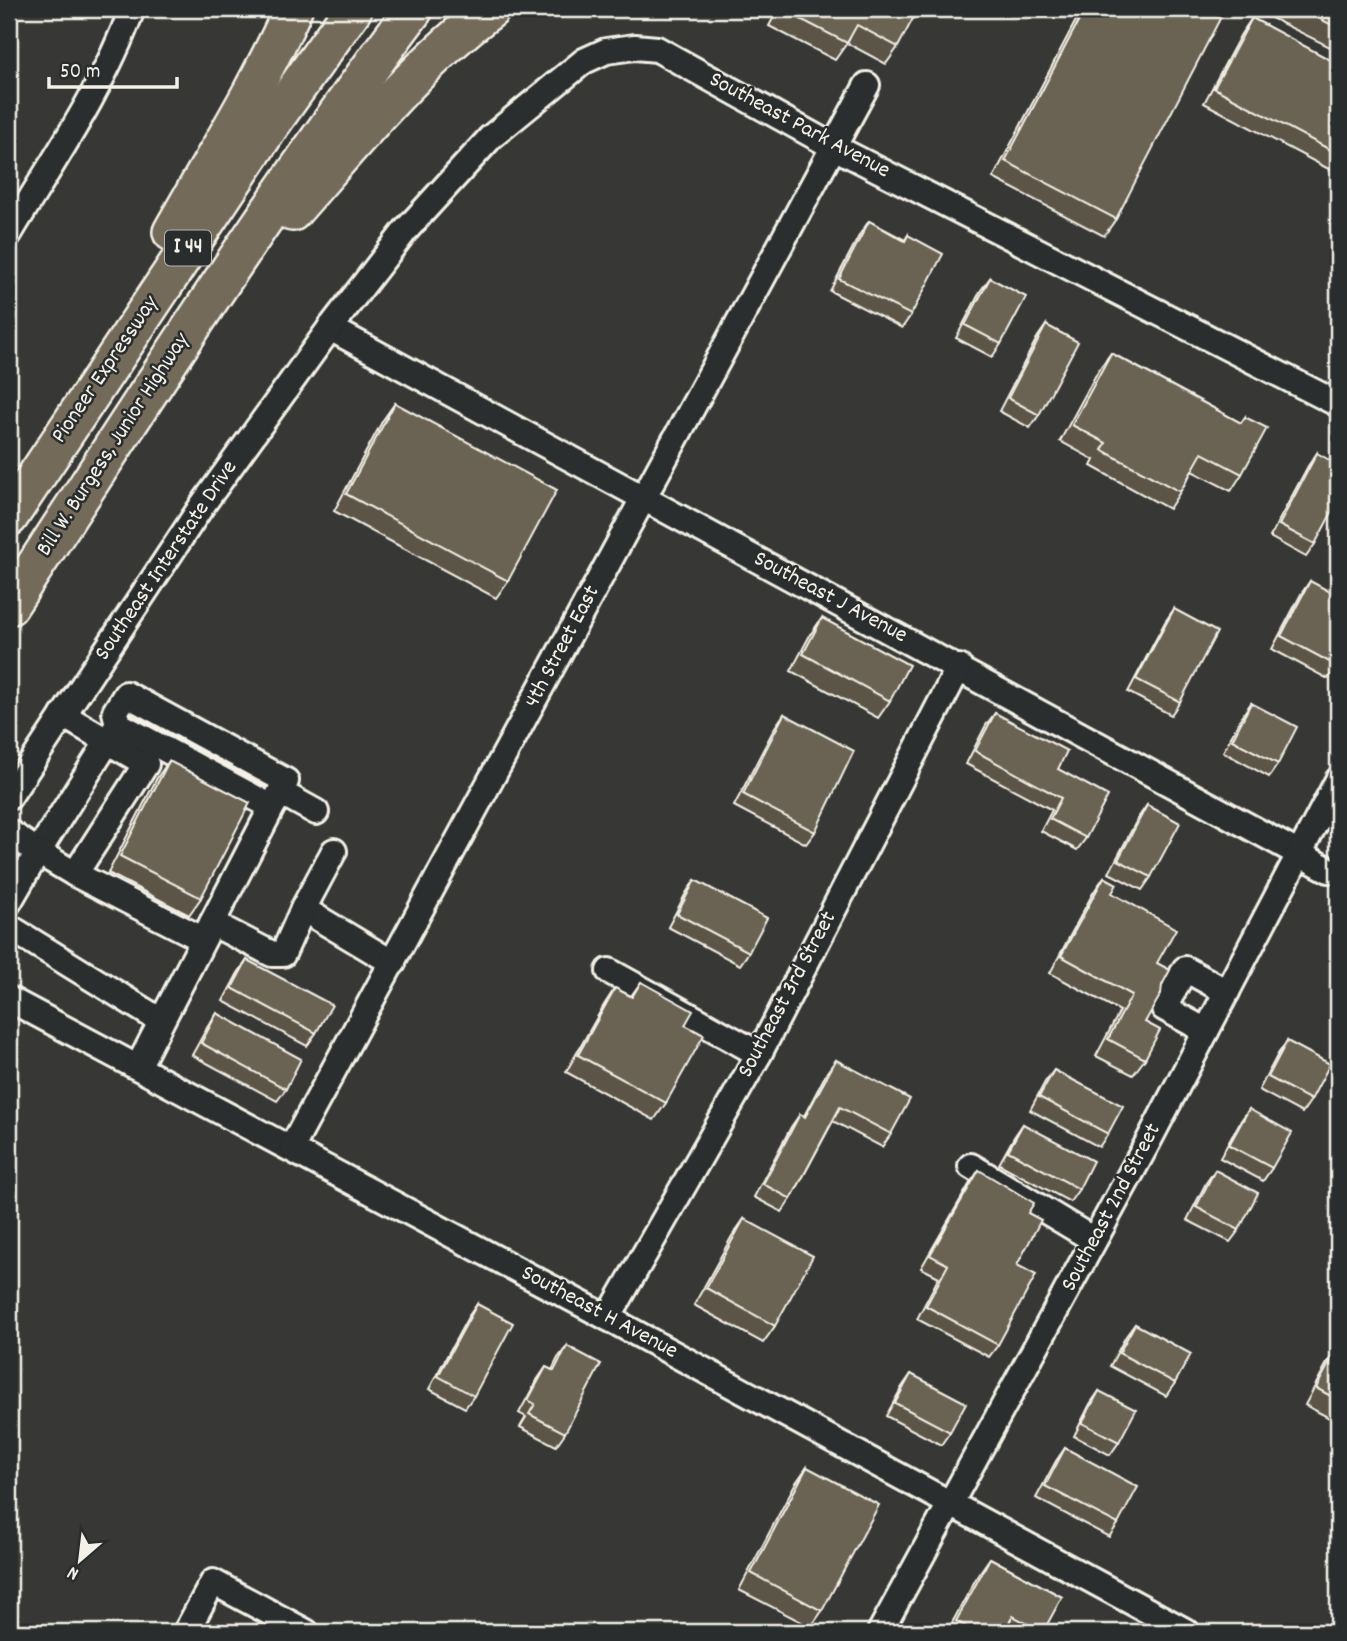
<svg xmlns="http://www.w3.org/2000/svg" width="1347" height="1641" font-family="Dekko,sans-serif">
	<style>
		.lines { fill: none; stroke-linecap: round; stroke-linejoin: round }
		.minor-casing { stroke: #f4f1e8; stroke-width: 30 }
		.highway-casing { stroke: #f4f1e8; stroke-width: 42 }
		.minor { stroke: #2a2d2e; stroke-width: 24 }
		.highway { stroke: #736a5a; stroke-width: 37 }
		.wall { fill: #5b5447; stroke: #f4f1e8; stroke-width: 2 }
		.building { fill: #6a6252; stroke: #f4f1e8; stroke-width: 2 }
		.labels { text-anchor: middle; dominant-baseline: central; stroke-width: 5; stroke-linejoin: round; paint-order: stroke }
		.shield { fill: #2a2d2e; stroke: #b7b6b0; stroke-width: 2 }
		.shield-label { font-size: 21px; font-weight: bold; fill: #f4f1e8 }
		.street-label { font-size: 23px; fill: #f4f1e8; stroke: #2a2d2e }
	</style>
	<rect width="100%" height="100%" fill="#373835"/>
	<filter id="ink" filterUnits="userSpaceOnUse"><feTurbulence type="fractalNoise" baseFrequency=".0143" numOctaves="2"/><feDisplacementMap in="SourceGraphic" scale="14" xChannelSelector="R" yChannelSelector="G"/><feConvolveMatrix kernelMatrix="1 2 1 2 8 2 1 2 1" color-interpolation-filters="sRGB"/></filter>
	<g filter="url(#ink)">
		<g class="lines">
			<!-- minor casing -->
			<g class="minor-casing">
				<g id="minor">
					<path d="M9,234C53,161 103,89 132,9"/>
					<path d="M330,328L1329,870"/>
					<path d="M9,797L201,507L330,328L405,231L491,137L584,61L606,51L635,47L657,49L834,147L1338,404"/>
					<path d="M274,804L280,792L316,812"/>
					<path d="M9,832L38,852L116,728"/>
					<path d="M334,851L303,909L393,963"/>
					<path d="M75,874L202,939"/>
					<path d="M9,902L38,852L75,874L146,764L63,715"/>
					<path d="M212,923L272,807L118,724L115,712L126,694L286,781L280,792"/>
					<path d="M9,927L161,1021"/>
					<path d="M609,971L759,1054"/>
					<path d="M9,999L608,1318L1187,1632"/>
					<path d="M1206,1031L1164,1008L1185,969L1227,992"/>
					<path d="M138,1067L212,923L272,954H283L303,909"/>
					<path d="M292,1147L867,85"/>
					<path d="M971,1166L1094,1240"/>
					<path d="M608,1318L759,1054L959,667"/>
					<path d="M186,1632L213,1582L306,1632"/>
					<path d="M880,1632L1148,1142L1338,780"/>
				</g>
			</g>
			<!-- highway casing -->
			<g class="highway-casing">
				<g id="highway">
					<path d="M292,212C355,141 415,66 491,9"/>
					<path d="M172,232C213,159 259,86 293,9"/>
					<path d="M9,517L271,124L353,9"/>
					<path d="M9,606C141,405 269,201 414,9"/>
				</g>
			</g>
			<!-- minor -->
			<use href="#minor" class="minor"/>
			<!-- highway -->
			<use href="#highway" class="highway"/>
		</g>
		<!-- wall -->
		<g class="wall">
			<path d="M778,9H912L898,47L886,64L847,43L835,60L769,26Z"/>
			<path d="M1082,9H1215L1116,219L1104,236L993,178Z"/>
			<path d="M1261,9H1338V51L1259,12Z"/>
			<path d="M1252,18L1338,64V174L1204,103L1241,34Z"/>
			<path d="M869,221L905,240L908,235L911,315L902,328L830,291L860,234Z"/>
			<path d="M990,278L1001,344L992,357L956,338L981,290Z"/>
			<path d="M1046,325L1039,415L1030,428L999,411L1037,338Z"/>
			<path d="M1111,353L1241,423L1245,417L1242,474L1231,491L1192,471L1180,492L1169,509L1091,466L1094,460L1060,441L1099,369Z"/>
			<path d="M395,403L508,581L496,598L334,511L383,420Z"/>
			<path d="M1317,453L1315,544L1306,557L1270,537L1308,466Z"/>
			<path d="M1310,581L1338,663L1328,679L1272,649L1301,594Z"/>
			<path d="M1174,609L1180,702L1171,715L1128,692L1165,622Z"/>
			<path d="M822,618L890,701L878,718L791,671L810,635Z"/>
			<path d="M1251,703L1278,764L1269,777L1223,752L1242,716Z"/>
			<path d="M995,713L1058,769L1086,838L1077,850L1041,831L1052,810L966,764L986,725Z"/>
			<path d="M784,714L815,832L806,844L734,806L775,727Z"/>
			<path d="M169,761L201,898L189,915L108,873L157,778Z"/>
			<path d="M1147,805L1151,877L1142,890L1109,873L1138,818Z"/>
			<path d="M1104,877L1112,893L1157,963L1162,985L1145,1022V1059L1133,1075L1096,1056L1120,1011L1050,973L1093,893Z"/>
			<path d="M695,880L749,952L740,965L668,927L686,893Z"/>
			<path d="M247,960L316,1033L307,1046L223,1001L238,973Z"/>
			<path d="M641,982L685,1025L666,1103L654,1120L566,1072L604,1005L615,988L631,996Z"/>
			<path d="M217,1013L286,1089L277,1101L192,1055L208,1026Z"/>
			<path d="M1287,1041L1311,1100L1302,1113L1259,1090L1278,1054Z"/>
			<path d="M836,1060L891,1134L882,1147L833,1121L791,1199L782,1212L754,1197L791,1127L800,1114L804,1116L827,1072Z"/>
			<path d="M1054,1070L1108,1134L1099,1147L1030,1110L1045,1082Z"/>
			<path d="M1249,1109L1272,1168L1263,1181L1220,1158L1240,1122Z"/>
			<path d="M1023,1124L1079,1189L1070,1202L999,1164L1014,1137Z"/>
			<path d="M979,1170L1028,1213L998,1345L989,1357L917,1319L939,1277L921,1268L970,1183Z"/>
			<path d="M1215,1170L1239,1230L1230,1242L1187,1220L1206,1183Z"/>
			<path d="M744,1219L775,1326L763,1343L694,1305L732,1236Z"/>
			<path d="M477,1304L474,1396L465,1408L429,1389L468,1317Z"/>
			<path d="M1135,1324L1175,1383L1166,1396L1110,1366L1126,1336Z"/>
			<path d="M567,1346L565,1433L556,1446L520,1427L526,1417L519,1413L537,1380L546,1367L552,1370L558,1358Z"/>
			<path d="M1338,1347V1412L1333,1420L1305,1405L1327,1363Z"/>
			<path d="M911,1374L950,1432L941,1445L886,1416L902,1387Z"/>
			<path d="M1099,1391L1119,1442L1110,1455L1074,1436L1090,1404Z"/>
			<path d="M1065,1448L1118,1524L1109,1537L1036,1498L1056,1461Z"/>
			<path d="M807,1467L822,1611L811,1627L739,1590L795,1484Z"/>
			<path d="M990,1558L1062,1597L1042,1632H947L978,1575Z"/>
		</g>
		<!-- building -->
		<g class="building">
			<path d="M781,9H912L917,11L898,47L857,25L847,43Z"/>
			<path d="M1085,9H1215L1223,13L1116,219L1005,161Z"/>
			<path d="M1300,9H1338V28Z"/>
			<path d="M1252,18L1338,64V154L1214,88Z"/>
			<path d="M869,221L905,241L908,235L943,254L911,315L839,279Z"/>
			<path d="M990,278L1026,297L1001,344L965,325Z"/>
			<path d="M1046,325L1078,342L1039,415L1008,398Z"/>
			<path d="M1111,353L1241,423L1245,417L1267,428L1242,474L1202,453L1180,492L1102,450L1106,443L1072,425Z"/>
			<path d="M395,403L557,490L508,581L346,494Z"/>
			<path d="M1317,453L1338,465V501L1315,544L1279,525Z"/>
			<path d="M1310,581L1338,596V663L1337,666L1281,636Z"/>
			<path d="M1174,609L1217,632L1180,702L1136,679Z"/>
			<path d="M822,618L909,665L890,701L803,654Z"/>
			<path d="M1251,703L1297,727L1278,764L1232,740Z"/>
			<path d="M995,713L1067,751L1058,769L1108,796L1086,838L1050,819L1061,798L975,751Z"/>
			<path d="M784,714L854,751L815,832L743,794Z"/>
			<path d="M169,761L250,803L201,898L120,856Z"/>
			<path d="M1147,805L1180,823L1151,877L1118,860Z"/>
			<path d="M1104,877L1117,884L1112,893L1176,929L1157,963L1170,970L1162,985L1161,994L1145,1022L1160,1030L1145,1059L1108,1039L1132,995L1061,956Z"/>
			<path d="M695,880L767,918L749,952L677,914Z"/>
			<path d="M247,960L332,1005L316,1033L232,988Z"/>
			<path d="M641,982L693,1011L685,1025L704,1035L666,1103L578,1055L615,988L632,997Z"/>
			<path d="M217,1013L301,1059L286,1089L201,1043Z"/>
			<path d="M1287,1041L1330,1064L1311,1100L1268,1077Z"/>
			<path d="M836,1060L910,1099L891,1134L840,1107L791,1199L763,1184L800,1114L805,1117Z"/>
			<path d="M1054,1070L1123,1106L1108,1134L1039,1097Z"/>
			<path d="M1249,1109L1292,1133L1272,1168L1229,1145Z"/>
			<path d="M1023,1124L1093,1161L1079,1189L1008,1151Z"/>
			<path d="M979,1170L1034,1203L1028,1213L1041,1220L1017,1265L1036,1275L998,1345L926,1306L948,1265L930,1255Z"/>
			<path d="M1215,1170L1258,1193L1239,1230L1196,1207Z"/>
			<path d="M744,1219L813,1256L775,1326L706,1288Z"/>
			<path d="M477,1304L513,1323L474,1396L438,1376Z"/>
			<path d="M1135,1324L1191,1354L1175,1383L1119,1353Z"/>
			<path d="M567,1346L601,1364L565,1433L529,1414L535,1404L528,1400L546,1367L554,1371Z"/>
			<path d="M1338,1347V1400L1316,1388Z"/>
			<path d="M911,1374L966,1403L950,1432L895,1403Z"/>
			<path d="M1099,1391L1136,1410L1119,1442L1082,1423Z"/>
			<path d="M1065,1448L1138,1487L1118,1524L1045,1486Z"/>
			<path d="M807,1467L879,1505L822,1611L751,1573Z"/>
			<path d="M990,1558L1062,1597L1043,1632L1013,1616L1003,1632H976L956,1621Z"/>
		</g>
	</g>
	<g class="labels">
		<!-- shield labels -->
		<rect class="shield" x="165" y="230.5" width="46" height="35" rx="5"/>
		<g class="shield-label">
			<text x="188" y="248">I 44</text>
		</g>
		<!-- street labels -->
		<g class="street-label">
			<text transform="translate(799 126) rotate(28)">Southeast Park Avenue</text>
			<text transform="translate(106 370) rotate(-56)">Pioneer Expressway</text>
			<text transform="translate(114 445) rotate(-57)">Bill W. Burgess, Junior Highway</text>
			<text transform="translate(167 561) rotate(-56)">Southeast Interstate Drive</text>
			<text transform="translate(830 598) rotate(28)">Southeast J Avenue</text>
			<text transform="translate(563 647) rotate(-62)">4th Street East</text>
			<text transform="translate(788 995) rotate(-62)">Southeast 3rd Street</text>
			<text transform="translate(1112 1208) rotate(-62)">Southeast 2nd Street</text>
			<text transform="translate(599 1313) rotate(28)">Southeast H Avenue</text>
		</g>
	</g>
	<!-- margin -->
	<rect width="1347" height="1641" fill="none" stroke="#2a2d2e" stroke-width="35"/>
	<rect x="18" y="18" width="1312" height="1606" fill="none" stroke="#f4f1e8" stroke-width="2.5" filter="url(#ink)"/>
	<!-- north arrow -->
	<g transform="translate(80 1560) rotate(208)" stroke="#2a2d2e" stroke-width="5" paint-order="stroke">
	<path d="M0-5L12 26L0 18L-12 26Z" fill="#f4f1e8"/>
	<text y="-10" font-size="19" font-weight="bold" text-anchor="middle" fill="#f4f1e8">N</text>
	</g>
	<!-- scale -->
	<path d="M49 77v10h128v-10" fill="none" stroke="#f4f1e8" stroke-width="3.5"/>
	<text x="60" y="77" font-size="21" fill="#f4f1e8" stroke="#2a2d2e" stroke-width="5" paint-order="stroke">50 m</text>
</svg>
